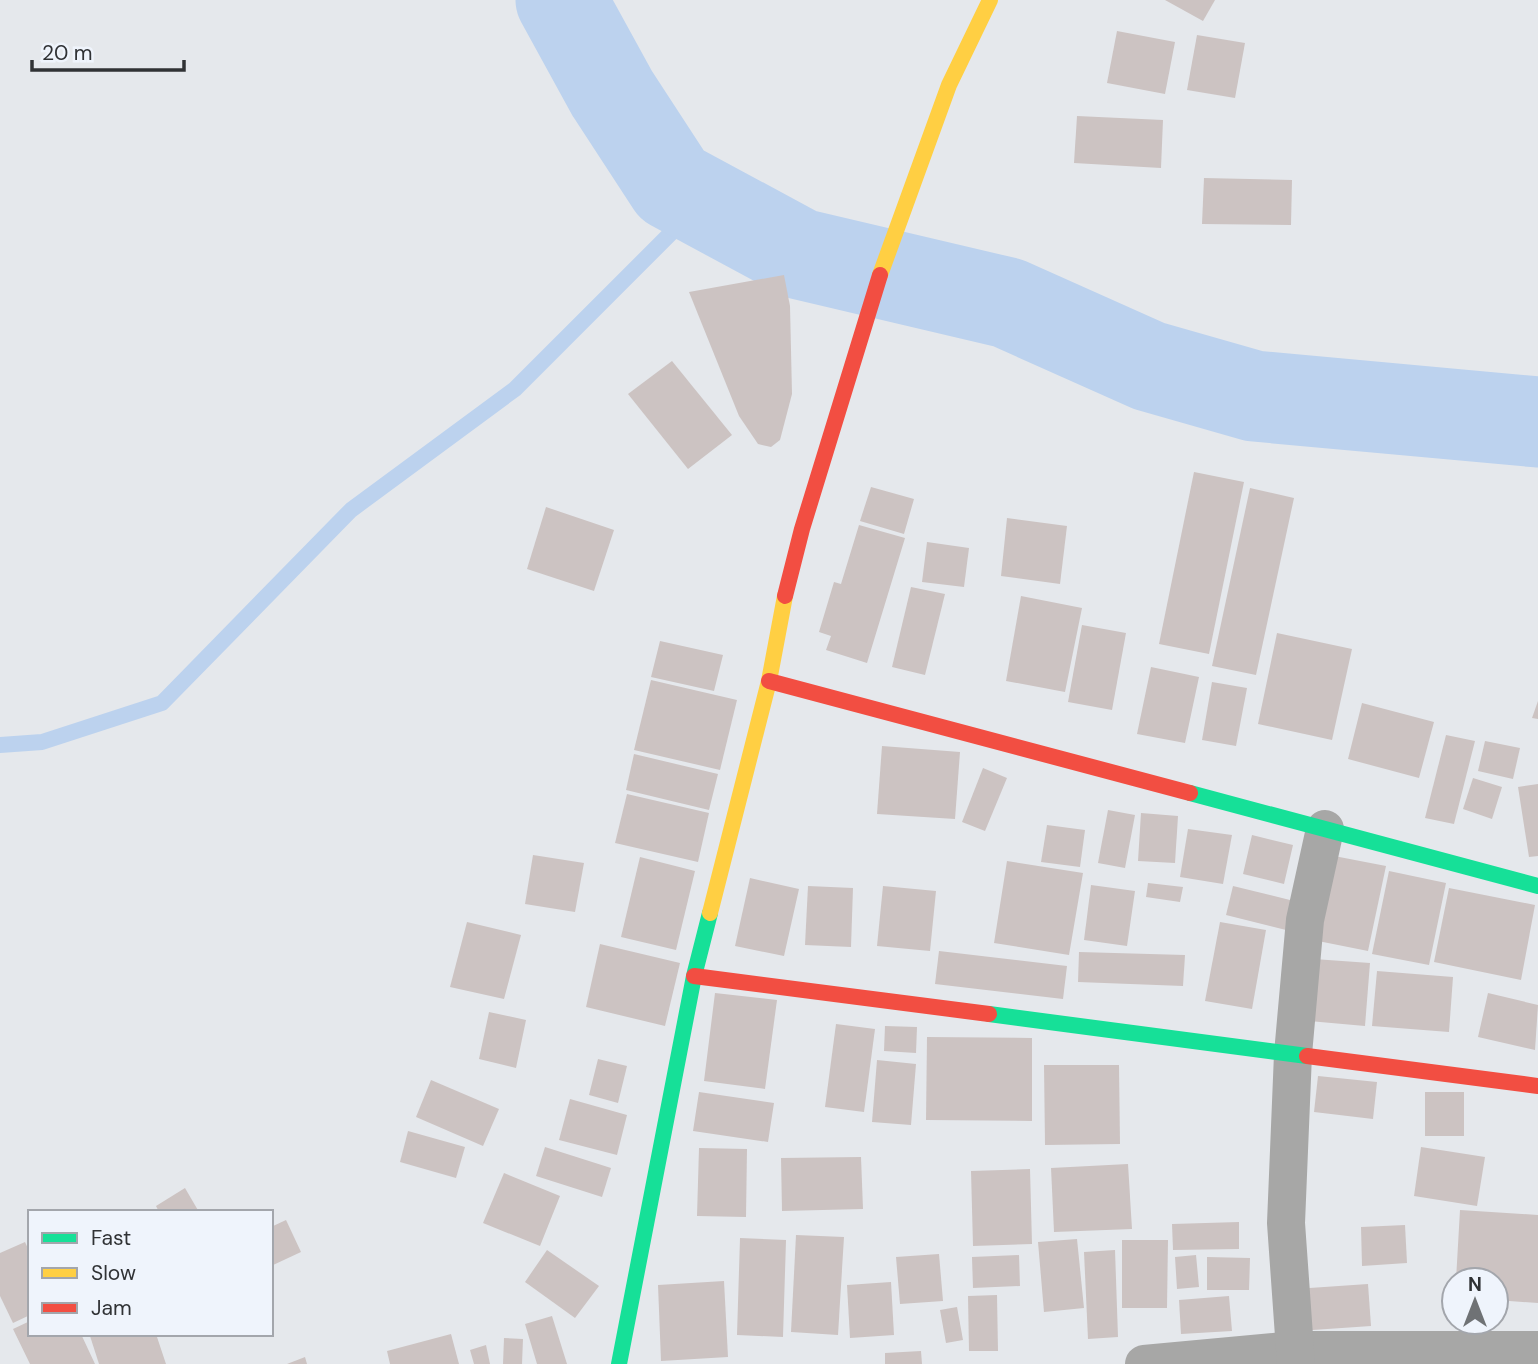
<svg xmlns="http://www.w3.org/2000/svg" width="1538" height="1364" font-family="'DM Sans',sans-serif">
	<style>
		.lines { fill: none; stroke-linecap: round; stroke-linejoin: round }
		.stream { stroke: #bcd2ee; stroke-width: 16 }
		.river { stroke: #bcd2ee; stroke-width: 91 }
		.building { fill: #ccc3c2 }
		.street { stroke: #a7a7a6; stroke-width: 38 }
		.fast { stroke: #16e098; stroke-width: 16 }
		.slow { stroke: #ffcf43; stroke-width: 16 }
		.jam { stroke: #f24e42; stroke-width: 16 }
	</style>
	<rect width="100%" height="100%" fill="#e5e8ec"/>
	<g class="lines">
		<!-- stream -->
		<path class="stream" d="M0,745L42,742L162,703L351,510L515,389L703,201"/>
		<!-- river -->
		<path class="river" d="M561,0L612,93L672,185L800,254L1008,303L1149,366L1254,396L1538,422"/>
	</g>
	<!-- building -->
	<g class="building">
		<path d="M1165,0H1215L1203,21Z"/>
		<path d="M1117,31L1175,42L1165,94L1107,83Z"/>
		<path d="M1197,35L1245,43L1235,98L1187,90Z"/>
		<path d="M1077,116L1163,120L1161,168L1074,163Z"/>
		<path d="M1204,178L1292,180L1291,225L1202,224Z"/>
		<path d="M784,275L790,306L792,394L780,440L771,447L758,444L739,416L689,292Z"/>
		<path d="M672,361L732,435L688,469L628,394Z"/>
		<path d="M1194,472L1244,482L1209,654L1159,644Z"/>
		<path d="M871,487L914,499L904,534L860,521Z"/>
		<path d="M1250,488L1294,498L1256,675L1212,666Z"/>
		<path d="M546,507L614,530L594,591L527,569Z"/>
		<path d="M1007,518L1067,526L1060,584L1001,576Z"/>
		<path d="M859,525L905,538L867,663L826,650L831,636L819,632L834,582L841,584Z"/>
		<path d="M927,542L969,548L964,587L922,582Z"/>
		<path d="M911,587L945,594L925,675L892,667Z"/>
		<path d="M1021,596L1082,608L1065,692L1006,681Z"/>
		<path d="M1082,625L1126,633L1112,710L1068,702Z"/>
		<path d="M1277,633L1352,649L1332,740L1258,724Z"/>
		<path d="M660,641L723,655L714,691L651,677Z"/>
		<path d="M1151,667L1199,677L1185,743L1137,734Z"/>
		<path d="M651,680L737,700L720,770L634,750Z"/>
		<path d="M1212,682L1247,688L1236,746L1202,740Z"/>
		<path d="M1538,701V719L1532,718Z"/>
		<path d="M1362,703L1434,722L1419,778L1348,759Z"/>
		<path d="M1446,735L1475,741L1454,824L1425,818Z"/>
		<path d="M1485,741L1520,748L1513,779L1478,771Z"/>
		<path d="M882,746L960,752L955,819L877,814Z"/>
		<path d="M634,754L718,774L709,810L626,790Z"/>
		<path d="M983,768L1007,778L985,831L962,822Z"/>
		<path d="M1473,778L1502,787L1492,819L1463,809Z"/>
		<path d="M1538,784V856L1529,857L1518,787Z"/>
		<path d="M627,794L709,813L698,862L615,843Z"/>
		<path d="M1108,810L1135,815L1125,868L1098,863Z"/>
		<path d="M1141,813L1178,816L1175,863L1138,861Z"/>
		<path d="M1047,825L1085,830L1080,867L1041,862Z"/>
		<path d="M1188,829L1232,835L1223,884L1180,877Z"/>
		<path d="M1252,835L1293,845L1284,884L1243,874Z"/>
		<path d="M533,855L584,863L575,912L525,904Z"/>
		<path d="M1329,855L1386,866L1368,951L1313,940Z"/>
		<path d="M640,857L695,871L676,950L621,937Z"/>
		<path d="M1007,861L1083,873L1069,955L994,943Z"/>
		<path d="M1389,871L1446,883L1429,965L1372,954Z"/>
		<path d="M750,878L799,889L784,956L735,946Z"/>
		<path d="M1148,883L1183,887L1180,902L1146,897Z"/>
		<path d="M1091,885L1135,891L1127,946L1084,940Z"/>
		<path d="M808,886L853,888L851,947L805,945Z"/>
		<path d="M883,886L936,891L930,951L877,946Z"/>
		<path d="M1233,886L1294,901L1286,930L1226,915Z"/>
		<path d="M1449,888L1535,905L1521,980L1434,962Z"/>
		<path d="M467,922L521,935L504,999L450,987Z"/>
		<path d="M1220,922L1266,930L1252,1009L1205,1001Z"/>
		<path d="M600,944L680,963L665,1026L586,1007Z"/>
		<path d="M939,951L1067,966L1063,999L935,984Z"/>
		<path d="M1079,952L1185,955L1183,986L1078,982Z"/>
		<path d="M1314,959L1370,963L1365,1026L1309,1021Z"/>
		<path d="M1377,971L1453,977L1449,1032L1372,1026Z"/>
		<path d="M715,993L777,1000L765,1089L704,1081Z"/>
		<path d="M1488,993L1538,1005L1535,1050L1478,1037Z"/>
		<path d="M489,1012L526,1020L516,1068L479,1059Z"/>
		<path d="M836,1024L875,1029L864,1112L825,1107Z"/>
		<path d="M885,1026L917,1027L916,1053L884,1051Z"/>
		<path d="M927,1037L1032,1038V1121L926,1120Z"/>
		<path d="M598,1059L627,1066L618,1103L589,1095Z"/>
		<path d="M877,1060L916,1064L911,1125L872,1122Z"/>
		<path d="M1044,1065H1119L1120,1144L1045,1145Z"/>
		<path d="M1318,1076L1377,1082L1373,1119L1314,1112Z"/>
		<path d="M431,1080L499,1109L483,1146L416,1117Z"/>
		<path d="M699,1092L774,1103L768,1142L693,1131Z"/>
		<rect x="1425" y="1092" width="39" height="44"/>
		<path d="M570,1099L627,1115L617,1155L559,1140Z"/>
		<path d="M408,1131L465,1147L456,1178L400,1162Z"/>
		<path d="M545,1147L611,1168L602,1197L536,1176Z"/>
		<path d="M1421,1147L1485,1157L1477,1206L1414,1196Z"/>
		<path d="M699,1148L747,1149L746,1217L697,1216Z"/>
		<path d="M861,1157L863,1209L782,1211L781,1158Z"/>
		<path d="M1128,1164L1132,1229L1054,1232L1051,1168Z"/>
		<path d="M1030,1169L1032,1244L973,1246L971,1171Z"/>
		<path d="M504,1173L560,1196L540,1246L483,1223Z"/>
		<path d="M185,1188L199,1212H159L156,1206Z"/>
		<path d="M1460,1210L1538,1215V1303L1496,1300V1280H1456Z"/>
		<path d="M286,1220L301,1252L271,1266V1227Z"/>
		<path d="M1239,1222V1249L1173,1250L1172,1224Z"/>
		<path d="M1405,1225L1407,1263L1362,1266L1361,1227Z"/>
		<path d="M796,1235L844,1237L838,1335L791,1332Z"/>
		<path d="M740,1238L786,1240L783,1337L737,1335Z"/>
		<path d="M1077,1239L1084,1308L1044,1312L1038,1242Z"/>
		<path d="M1122,1240H1168L1167,1308H1122Z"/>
		<path d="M25,1242L30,1253V1315L13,1323L0,1296V1253Z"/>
		<path d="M547,1250L599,1286L575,1318L525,1282Z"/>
		<path d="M1115,1250L1118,1337L1088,1339L1084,1252Z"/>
		<path d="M939,1254L943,1301L900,1304L896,1257Z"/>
		<path d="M1019,1255L1020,1286L973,1288L972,1257Z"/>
		<path d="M1196,1255L1199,1287L1177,1289L1175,1257Z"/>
		<path d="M1207,1257L1250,1258L1249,1290H1207Z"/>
		<path d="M724,1281L728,1357L661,1361L658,1285Z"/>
		<path d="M891,1282L894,1335L850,1338L847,1285Z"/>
		<path d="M1368,1284L1371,1326L1298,1331L1295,1289Z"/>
		<path d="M997,1295L998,1351H969L968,1296Z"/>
		<path d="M1229,1296L1232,1331L1181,1334L1179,1300Z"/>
		<path d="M957,1307L963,1340L946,1343L940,1310Z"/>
		<path d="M552,1316L567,1364H537L525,1324Z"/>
		<path d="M30,1321V1334H81L95,1364H30L13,1329Z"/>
		<path d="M95,1334H156L166,1364H99L90,1336Z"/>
		<path d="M451,1334L459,1364H390L387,1351Z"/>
		<path d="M504,1338L523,1339L522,1364H503Z"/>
		<path d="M486,1345L490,1364H474L470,1350Z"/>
		<path d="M921,1351L922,1364H885V1353Z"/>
		<path d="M305,1357L307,1364H287Z"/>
	</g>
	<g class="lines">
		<!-- street -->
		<g class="street">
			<path d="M1144,1364L1294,1350H1538"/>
			<path d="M1296,1364L1286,1223L1293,1054L1305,920L1325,829"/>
		</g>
		<!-- fast -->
		<g class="fast">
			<path d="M1190,793L1538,886"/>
			<path d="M989,1014L1307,1056"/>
			<path d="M619,1364L694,976L710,913"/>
		</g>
		<!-- slow -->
		<g class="slow">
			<path d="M880,275L949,85L990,0"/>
			<path d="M710,913L769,681L785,596"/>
		</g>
		<!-- jam -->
		<g class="jam">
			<path d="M785,596L802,529L880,275"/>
			<path d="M769,681L1190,793"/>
			<path d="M694,976L989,1014"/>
			<path d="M1307,1056L1538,1086"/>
		</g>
	</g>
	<!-- legend -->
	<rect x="28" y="1210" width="245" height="126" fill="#eff4fc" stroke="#a3a6ac" stroke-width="2"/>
	<rect x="42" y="1233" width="35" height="10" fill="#16e098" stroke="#a3a6ac" stroke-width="2"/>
	<text x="91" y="1245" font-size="21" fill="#303235">Fast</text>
	<rect x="42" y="1268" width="35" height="10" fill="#ffcf43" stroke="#a3a6ac" stroke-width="2"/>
	<text x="91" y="1280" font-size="21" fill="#303235">Slow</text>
	<rect x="42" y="1303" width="35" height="10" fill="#f24e42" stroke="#a3a6ac" stroke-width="2"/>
	<text x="91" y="1315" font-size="21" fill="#303235">Jam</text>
	<!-- north arrow -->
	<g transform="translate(1475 1301)"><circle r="33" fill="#eff4fc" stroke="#a3a6ac" stroke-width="2"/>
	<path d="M0-5L12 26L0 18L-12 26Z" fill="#6f7275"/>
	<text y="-10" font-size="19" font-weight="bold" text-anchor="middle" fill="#303235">N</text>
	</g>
	<!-- scale -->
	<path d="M32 60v10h152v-10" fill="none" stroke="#303235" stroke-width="3.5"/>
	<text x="42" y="60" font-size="21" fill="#303235" stroke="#eff4fc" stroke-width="5" paint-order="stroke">20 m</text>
</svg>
